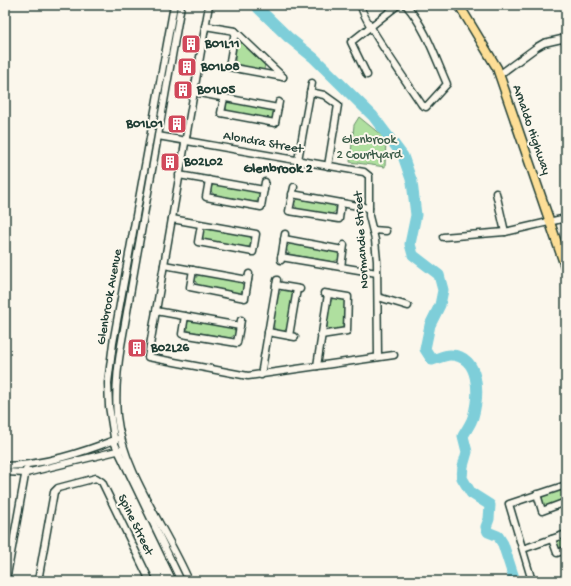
<svg xmlns="http://www.w3.org/2000/svg" width="571" height="586" font-family="'Gochi Hand',sans-serif">
	<style>
		.green { fill: #afdf9f; stroke: #678e6a }
		.lines { fill: none; stroke-linecap: round; stroke-linejoin: round }
		.river { stroke: #7eced9; stroke-width: 11 }
		.minor-casing { stroke: #1f3d34; stroke-width: 9 }
		.major-casing { stroke: #1f3d34; stroke-width: 11 }
		.minor { stroke: #fbf7ec; stroke-width: 6 }
		.major { stroke: #fdde96; stroke-width: 8 }
		.labels { text-anchor: middle; dominant-baseline: central; stroke-width: 4; stroke-linejoin: round; paint-order: stroke }
		.poi-label { font-size: 13px; font-weight: bold; fill: #1f3d34; stroke: #fbf7ec; text-anchor: start }
		.street-label { font-size: 13px; fill: #1f3d34; stroke: #fbf7ec }
		.park-label { font-size: 13px; fill: #3c5d49; stroke: #fbf7ec }
		.neighbourhood-label { font-size: 14px; font-weight: bold; fill: #1f3d34; stroke: #fbf7ec }
	</style>
	<rect width="100%" height="100%" fill="#fbf7ec"/>
	<filter id="ink" filterUnits="userSpaceOnUse"><feTurbulence type="fractalNoise" baseFrequency=".025" numOctaves="2"/><feDisplacementMap in="SourceGraphic" scale="8" xChannelSelector="R" yChannelSelector="G"/><feConvolveMatrix kernelMatrix="1 2 1 2 8 2 1 2 1" color-interpolation-filters="sRGB"/></filter>
	<g filter="url(#ink)">
		<!-- green -->
		<g class="green">
			<path d="M239,42L243,43L265,64L264,70L235,65L236,44Z"/>
			<path d="M230,101L273,110L275,113L274,118L271,120L227,111L225,104Z"/>
			<path d="M359,117L386,139L385,167L350,162L354,125Z"/>
			<path d="M214,184L258,192L260,195L259,200L255,202L214,195L210,189Z"/>
			<path d="M299,198L332,204L336,208V211L330,215L297,209L294,203Z"/>
			<path d="M207,229L249,236L253,240L252,245L247,247L205,240L202,236V232Z"/>
			<path d="M291,243L335,251L338,253L339,259L333,262L289,254L286,248Z"/>
			<path d="M200,274L240,282L244,286L243,291L238,293L198,285L194,279Z"/>
			<path d="M283,289L291,290L293,295L288,327L283,332H276C270,325 276,293 283,289Z"/>
			<path d="M335,297L343,299C347,306 346,323 341,329L331,331C322,326 327,302 335,297Z"/>
			<path d="M191,320L234,328L236,334L230,338L189,331L186,327V323Z"/>
			<path d="M566,487V500L547,506L543,505L542,496Z"/>
			<path d="M566,536V548L558,549L556,540Z"/>
		</g>
		<g class="lines">
			<!-- river -->
			<path class="river" d="M258,5V8L288,37L314,58L373,116L403,156L412,182L416,215L410,244L413,255L439,275L443,290L440,305L430,325L425,349L432,360C437,359 444,355 450,355C481,355 479,396 473,417C471,424 466,430 463,436L467,452L463,466L462,478L471,493L490,505L489,519L486,527L488,532L498,536L503,544L515,581"/>
			<!-- minor casing -->
			<g class="minor-casing">
				<g id="minor">
					<path d="M174,5L113,343L108,383L109,406L115,444L181,581"/>
					<path d="M181,5L121,346C117,370 115,392 117,416C123,473 167,529 189,581"/>
					<path d="M209,5L148,357L248,376L394,355"/>
					<path d="M361,5C359,15 413,91 422,105L426,107L447,84C435,57 426,28 406,5"/>
					<path d="M205,26L235,31L283,77"/>
					<path d="M235,31L229,67L283,77"/>
					<path d="M367,75L351,42L398,5"/>
					<path d="M499,75L537,47L544,43L566,38"/>
					<path d="M194,92L278,108"/>
					<path d="M310,92L324,95L338,105L328,166"/>
					<path d="M224,98L221,113L275,123L279,102"/>
					<path d="M158,136L364,172L369,176V216L375,240L377,261L378,357"/>
					<path d="M298,160L312,83"/>
					<path d="M179,175L264,190"/>
					<path d="M209,180L206,197L261,207L265,182"/>
					<path d="M294,187L289,211L339,219L341,203"/>
					<path d="M496,193L505,232L566,218"/>
					<path d="M292,194L369,208"/>
					<path d="M172,219L256,234L253,252L198,242L201,225"/>
					<path d="M373,230L386,231"/>
					<path d="M443,237L505,232"/>
					<path d="M284,239L343,250"/>
					<path d="M281,257L377,273"/>
					<path d="M281,260L285,234"/>
					<path d="M164,265L248,280"/>
					<path d="M341,267L344,245"/>
					<path d="M193,270L190,287L245,298L249,274"/>
					<path d="M276,285L300,289"/>
					<path d="M378,297L408,306"/>
					<path d="M156,311L240,326"/>
					<path d="M185,316L182,334L237,343L241,320"/>
					<path d="M268,332L295,337"/>
					<path d="M321,335L347,331L348,297L324,293"/>
					<path d="M289,336L297,289"/>
					<path d="M317,366L328,294"/>
					<path d="M261,375L277,280"/>
					<path d="M5,466C44,465 81,453 117,439"/>
					<path d="M5,472L26,473L121,450"/>
					<path d="M537,494L542,511L566,502"/>
					<path d="M552,539L557,553L566,550"/>
					<path d="M523,549L566,534"/>
					<path d="M38,579L47,581"/>
					<path d="M6,581L26,470"/>
					<path d="M38,581L54,492L58,488L96,478L102,482L150,581"/>
					<path d="M532,581L509,504L566,485"/>
				</g>
			</g>
			<!-- major casing -->
			<g class="major-casing">
				<path id="major" d="M459,5L497,68L566,269"/>
			</g>
			<!-- minor -->
			<use href="#minor" class="minor"/>
			<!-- major -->
			<use href="#major" class="major"/>
		</g>
	</g>
	<!-- icons -->
	<defs>
		<g id="building-square" transform="scale(1)"><rect x="-9" y="-9" width="18" height="18" rx="4" fill="#d1495b" stroke="#fbf7ec"/><path d="M-4-6H4V6H1V3H-1V6H-4ZM-2.5-4.3h1.7v1.8h-1.7ZM.8-4.3h1.7v1.8H.8ZM-2.5-1h1.7V.8h-1.7ZM.8-1h1.7V.8H.8Z" fill="#fff"/></g>
	</defs>
	<g fill-rule="evenodd">
		<use href="#building-square" x="191" y="44"/>
		<use href="#building-square" x="187" y="67"/>
		<use href="#building-square" x="183" y="90"/>
		<use href="#building-square" x="177" y="124"/>
		<use href="#building-square" x="170" y="162"/>
		<use href="#building-square" x="137" y="348"/>
	</g>
	<g class="labels">
		<!-- poi labels -->
		<g class="poi-label">
			<text x="205" y="44">B01L11</text>
			<text x="201" y="67">B01L08</text>
			<text x="197" y="90">B01L05</text>
			<text x="163" y="124" text-anchor="end">B01L01</text>
			<text x="184" y="162">B02L02</text>
			<text x="151" y="348">B02L26</text>
		</g>
		<!-- street labels -->
		<g class="street-label">
			<text transform="translate(531 130) rotate(71)">Arnaldo Highway</text>
			<text transform="translate(263 143) rotate(10)">Alondra Street</text>
			<text transform="translate(362 240) rotate(-94)">Normandie Street</text>
			<text transform="translate(110 297) rotate(-80)">Glenbrook Avenue</text>
			<text transform="translate(135 525) rotate(64)">Spine Street</text>
		</g>
		<!-- park labels -->
		<g class="park-label">
			<text x="369" y="140">Glenbrook<tspan x="369" dy="15">2 Courtyard</tspan></text>
		</g>
		<!-- neighbourhood labels -->
		<g class="neighbourhood-label">
			<text x="278" y="169">Glenbrook 2</text>
		</g>
	</g>
	<!-- margin -->
	<rect width="571" height="586" fill="none" stroke="#fbf7ec" stroke-width="20"/>
	<rect x="10" y="10" width="551" height="566" fill="none" stroke="#1f3d34" stroke-width="1.5" filter="url(#ink)"/>
</svg>
